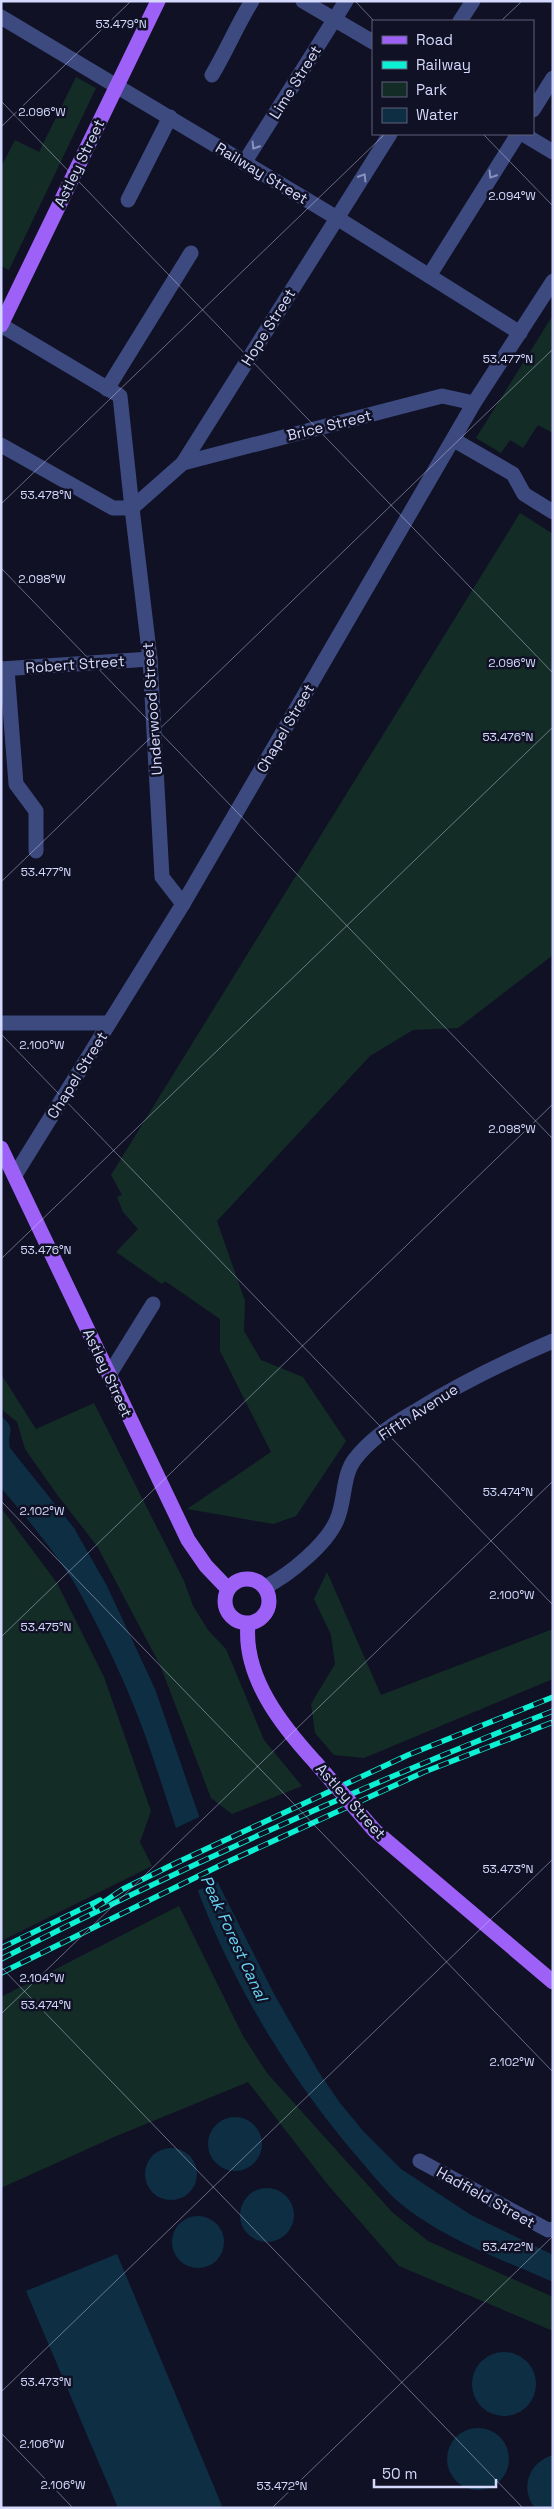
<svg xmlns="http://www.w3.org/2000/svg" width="554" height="2509" font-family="'Space Grotesk',sans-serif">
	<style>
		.green { fill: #132d26 }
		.water { fill: #0e2e44 }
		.pier { fill: #101124 }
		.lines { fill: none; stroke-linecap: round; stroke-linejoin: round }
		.minor { stroke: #3d4a80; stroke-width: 15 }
		.major { stroke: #9d61f7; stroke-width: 15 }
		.rail-casing { stroke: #0cf1d4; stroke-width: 5.5 }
		.rail { stroke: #101124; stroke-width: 4; stroke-dasharray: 11; stroke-linecap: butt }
		.major-bridge { stroke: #9d61f7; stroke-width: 15 }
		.oneway { stroke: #8892be }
		.ticks { fill: none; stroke: #d4d9fd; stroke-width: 1; stroke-opacity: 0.45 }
		.labels { text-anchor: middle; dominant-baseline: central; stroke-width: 5; stroke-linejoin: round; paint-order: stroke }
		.street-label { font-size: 15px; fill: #d4d9fd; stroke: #101124 }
		.water-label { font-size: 16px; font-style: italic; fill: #68d6f7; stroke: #101124 }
		.ticks-label { font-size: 12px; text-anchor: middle; fill: #d4d9fd; stroke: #101124; stroke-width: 5; stroke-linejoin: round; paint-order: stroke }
	</style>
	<rect width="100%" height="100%" fill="#101124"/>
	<!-- green -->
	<g class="green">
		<path d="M76,77L96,88L9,270L1,266V167L15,140L39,152Z"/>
		<path d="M553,315V433L538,425L523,448L510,440L501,453L476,438Z"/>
		<path d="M520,513L553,534V955L458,1028L413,1030L370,1056L217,1221L245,1301L244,1331L261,1360L303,1377L346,1441L296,1516L273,1524L187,1509L271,1452L220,1351V1319L165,1281L162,1284L116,1252L138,1229L123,1212L117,1197L122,1195L111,1175Z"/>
		<path d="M1,1374L36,1429L94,1403L184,1581L193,1606L208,1630L226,1649L264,1740L302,1786L232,1814L211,1798L160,1665L97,1546L58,1496L25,1449L17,1422L1,1409Z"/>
		<path d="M1,1508L57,1583L104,1677L151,1811L140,1842L152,1866L1,1941Z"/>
		<path d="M327,1572L381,1695L553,1629V1679L364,1758L334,1755L315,1733L311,1704L335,1664L331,1635L314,1599Z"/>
		<path d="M179,1906L243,2036L267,2073L392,2212L428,2241L553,2297V2331L399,2266L328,2185L248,2082L114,2137L1,2188V1997Z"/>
	</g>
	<!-- water -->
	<g class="water">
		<path d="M1,1416C18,1430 6,1432 10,1448L74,1528L107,1586L155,1689L199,1816L218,1883L274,1994L318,2071L340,2103L364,2132L401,2169L471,2215L553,2255V2282C501,2259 445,2240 401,2204C383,2189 369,2170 354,2153C288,2075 234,1986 198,1891C172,1823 155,1753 126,1687C110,1651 92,1613 72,1579C51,1547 26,1517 1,1488Z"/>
		<circle cx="235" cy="2144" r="27"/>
		<circle cx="171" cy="2174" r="26"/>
		<circle cx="267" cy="2215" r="27"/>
		<circle cx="198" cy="2242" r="26"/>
		<path d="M117,2254L222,2506L217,2508H118L26,2291Z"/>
		<circle cx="504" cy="2384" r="32"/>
		<circle cx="478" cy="2459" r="31"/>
		<path d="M553,2455V2508H535C519,2488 529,2462 553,2455Z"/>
	</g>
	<!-- pier -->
	<path class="pier" d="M201,1816L220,1880L195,1892L174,1829Z"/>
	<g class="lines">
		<!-- minor -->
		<g class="minor">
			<path d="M303,1L373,42"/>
			<path d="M1,17L337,218L520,333"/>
			<path d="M460,21L473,1"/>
			<path d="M212,75C227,50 237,25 252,1"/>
			<path d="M533,110L553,78"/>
			<path d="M523,134L553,152"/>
			<path d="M244,163L346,1"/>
			<path d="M128,200L170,117"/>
			<path d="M429,276L518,134"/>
			<path d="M1,325L120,396L132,508H113L1,445"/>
			<path d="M107,389L191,253"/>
			<path d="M454,440L513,474L524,494L553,512"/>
			<path d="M183,463L442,396L474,403"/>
			<path d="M1,669L150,659"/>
			<path d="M7,669L16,784L36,811V851"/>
			<path d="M183,904L162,877L150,659L132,508L183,463L390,134"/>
			<path d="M1,1023H109"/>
			<path d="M15,1175L183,904L474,403L553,281"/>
			<path d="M109,1375L153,1304"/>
			<path d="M265,1587C289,1575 329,1543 338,1517C345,1499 343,1474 355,1459C370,1439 393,1424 414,1412C459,1384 504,1362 553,1341"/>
			<path d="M420,2161L548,2230L553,2229"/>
		</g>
		<!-- major -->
		<g class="major">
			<path d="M1,325L158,1"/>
			<path d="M1,1148L188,1540L206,1566L228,1589"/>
			<circle cx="247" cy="1601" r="22"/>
			<path d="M248,1624C243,1677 282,1726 316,1763"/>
			<path d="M375,1831L553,1982"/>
		</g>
		<!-- rail casing -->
		<g class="rail-casing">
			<g id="rail">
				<path d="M95,1908L123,1889L176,1863L408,1755L553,1697"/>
				<path d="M1,1948L100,1900"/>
				<path d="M1,1959C181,1868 365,1784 553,1711"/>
				<path d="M1,1973L223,1864L424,1772L553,1722"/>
			</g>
		</g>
		<!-- rail -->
		<use href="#rail" class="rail"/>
		<!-- major-bridge -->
		<path class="major-bridge" d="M316,1763L375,1831"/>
	</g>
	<!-- one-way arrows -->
	<defs><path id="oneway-chevron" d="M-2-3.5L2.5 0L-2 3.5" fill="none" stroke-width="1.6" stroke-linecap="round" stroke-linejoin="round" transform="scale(1.25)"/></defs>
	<g class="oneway">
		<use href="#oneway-chevron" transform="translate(255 146) rotate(122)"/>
		<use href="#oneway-chevron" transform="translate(492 175) rotate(122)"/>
		<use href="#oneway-chevron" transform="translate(363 177) rotate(-58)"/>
	</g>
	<!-- ticks -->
	<path class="ticks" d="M355,1L374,21M501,21L522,1M1,101L553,673M1,127L131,1M483,134L553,206M1,504L385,134M1,568L553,1139M1,882L553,349M1,1034L553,1605M1,1259L553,727M1,1501L553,2072M1,1637L553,1104M1,1967L523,2508M1,2014L553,1481M1,2392L553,1859M1,2433L73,2508M272,2508L553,2236"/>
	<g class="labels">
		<!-- street labels -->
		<g class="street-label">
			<text transform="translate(295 82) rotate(-58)">Lime Street</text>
			<text transform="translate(79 163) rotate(-64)">Astley Street</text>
			<text transform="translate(262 173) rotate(31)">Railway Street</text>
			<text transform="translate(268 327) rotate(-58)">Hope Street</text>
			<text transform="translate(329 425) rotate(-14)">Brice Street</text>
			<text transform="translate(75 664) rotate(-4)">Robert Street</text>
			<text transform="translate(152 709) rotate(-94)">Underwood Street</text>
			<text transform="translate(285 728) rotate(-60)">Chapel Street</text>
			<text transform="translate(77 1075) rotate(-58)">Chapel Street</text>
			<text transform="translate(108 1373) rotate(65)">Astley Street</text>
			<text transform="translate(418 1412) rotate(-33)">Fifth Avenue</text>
			<text transform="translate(351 1801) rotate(48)">Astley Street</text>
			<text transform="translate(486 2197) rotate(29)">Hadfield Street</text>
		</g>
		<!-- water labels -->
		<g class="water-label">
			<text transform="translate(234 1938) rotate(65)">Peak Forest Canal</text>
		</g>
	</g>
	<g class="ticks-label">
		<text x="121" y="28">53.479°N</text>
		<text x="42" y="116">2.096°W</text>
		<text x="512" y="200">2.094°W</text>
		<text x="508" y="363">53.477°N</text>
		<text x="46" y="499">53.478°N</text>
		<text x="42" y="583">2.098°W</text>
		<text x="512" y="667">2.096°W</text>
		<text x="508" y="741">53.476°N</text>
		<text x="46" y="876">53.477°N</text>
		<text x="42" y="1049">2.100°W</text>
		<text x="512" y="1133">2.098°W</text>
		<text x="46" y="1254">53.476°N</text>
		<text x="508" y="1496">53.474°N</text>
		<text x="42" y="1515">2.102°W</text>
		<text x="512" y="1599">2.100°W</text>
		<text x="46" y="1631">53.475°N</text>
		<text x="508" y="1873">53.473°N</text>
		<text x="42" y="1982">2.104°W</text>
		<text x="46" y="2009">53.474°N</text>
		<text x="512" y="2066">2.102°W</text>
		<text x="508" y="2251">53.472°N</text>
		<text x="46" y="2386">53.473°N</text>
		<text x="42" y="2448">2.106°W</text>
		<text x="63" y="2489">2.106°W</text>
		<text x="282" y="2490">53.472°N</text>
	</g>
	<!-- border -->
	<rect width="554" height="2509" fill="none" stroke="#d4d9fd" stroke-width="5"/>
	<!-- legend -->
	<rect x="372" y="20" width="162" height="115" fill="#101124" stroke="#5e617b"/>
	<rect x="382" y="36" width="25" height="8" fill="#9d61f7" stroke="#5e617b"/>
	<text x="416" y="45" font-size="15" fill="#d4d9fd">Road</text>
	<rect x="382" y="61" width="25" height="8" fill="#0cf1d4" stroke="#5e617b"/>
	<text x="416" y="70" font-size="15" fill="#d4d9fd">Railway</text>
	<rect x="382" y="82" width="25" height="15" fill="#132d26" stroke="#5e617b"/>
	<text x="416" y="95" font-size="15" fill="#d4d9fd">Park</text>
	<rect x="382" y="108" width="25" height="15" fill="#0e2e44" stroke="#5e617b"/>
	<text x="416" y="120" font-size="15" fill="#d4d9fd">Water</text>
	<!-- scale -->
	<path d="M374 2479v8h122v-8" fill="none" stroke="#d4d9fd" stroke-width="2.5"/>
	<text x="382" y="2479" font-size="15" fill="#d4d9fd" stroke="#101124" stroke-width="4" paint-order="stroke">50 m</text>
</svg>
